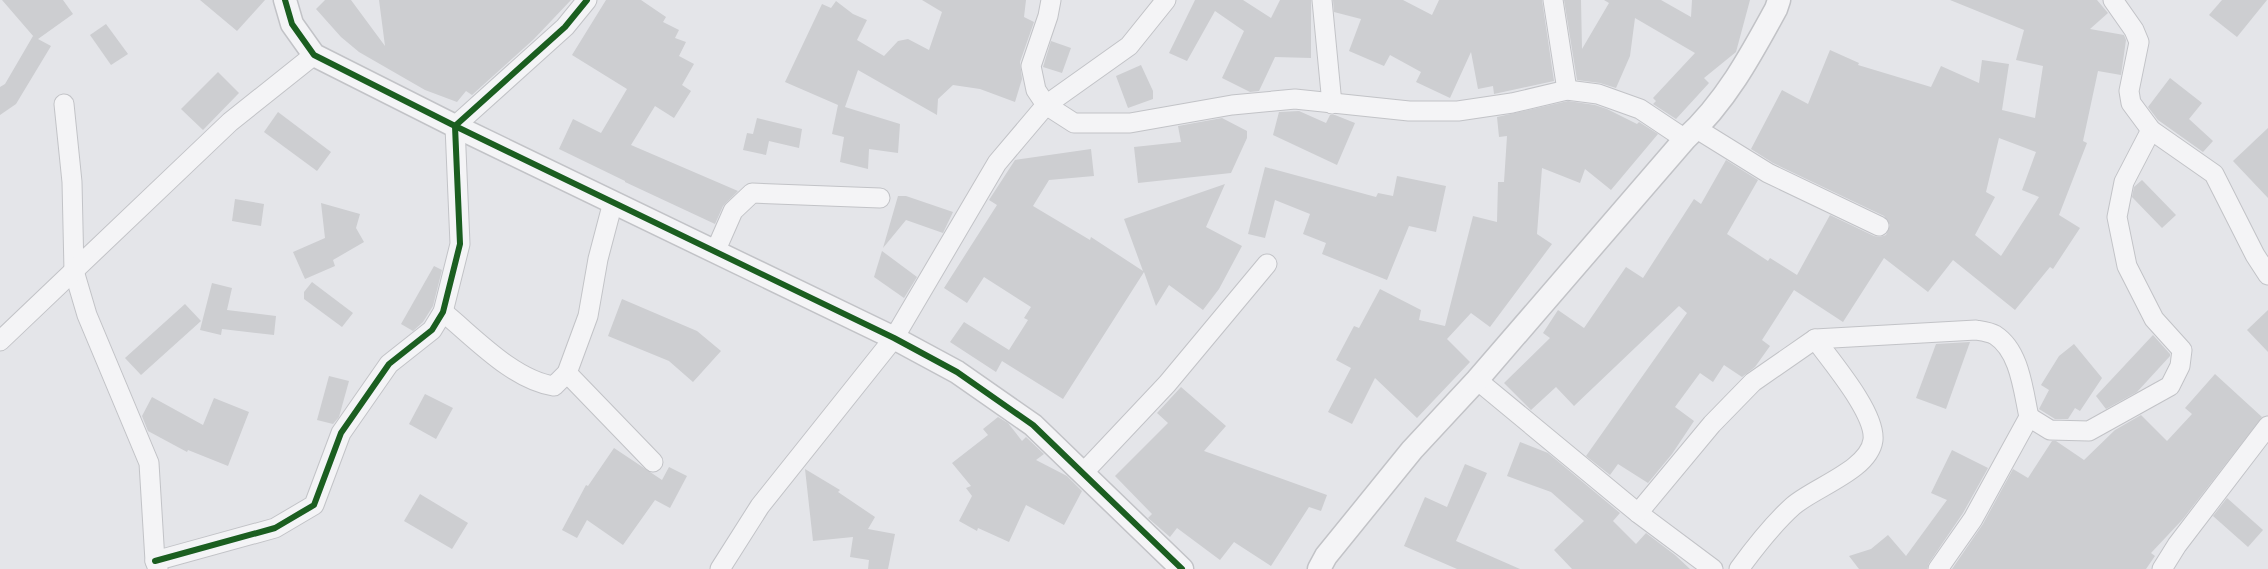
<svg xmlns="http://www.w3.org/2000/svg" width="2268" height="569" font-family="'Work Sans',sans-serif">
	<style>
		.building { fill: #cdced1; fill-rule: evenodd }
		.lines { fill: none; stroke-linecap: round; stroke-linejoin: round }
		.minor-casing { stroke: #c2c3c7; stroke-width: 21 }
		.tertiary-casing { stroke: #c2c3c7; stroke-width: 25 }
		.minor { stroke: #f4f4f6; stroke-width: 19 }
		.tertiary { stroke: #f4f4f6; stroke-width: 22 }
		.cycleway-casing { stroke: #f3f4f7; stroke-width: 9 }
		.cycleway { stroke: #1b5e20; stroke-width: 6 }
	</style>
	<rect width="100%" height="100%" fill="#e4e5e9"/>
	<!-- building -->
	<g class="building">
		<path d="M2,0H63L73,14L38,39L51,46L16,104L0,115V87L5,84L33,36L34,37Z"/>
		<path d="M200,0H265L237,31Z"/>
		<path d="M325,0H351L385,46L379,0H571L534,39L472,95L466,91L457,102L425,90L359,52L341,37L316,9Z"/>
		<path d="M606,0H641L666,17L663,22L679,30L675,38L686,42L679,56L694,64L682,85L691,91L674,118L655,106L631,145L738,191L723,206L715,224L625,182V181L559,149L573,119L601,133L627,89L572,55Z"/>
		<path d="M922,0H1026L1024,17L1034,22L1020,62L1022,79L1015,102L980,89L953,85L938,99L937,115L858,70L845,107L900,124L898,153L869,149L868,169L840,162L844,137L832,134L838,105L785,82L822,4L831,8L836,1L853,14L867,20L857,40L884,56L898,41L908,39L929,50L942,12Z"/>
		<path d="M1195,0H1243L1271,18L1280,0H1311V58L1275,57L1259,91L1250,92L1222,78L1244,31L1215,11L1187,61L1169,53Z"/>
		<path d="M1333,0H1403L1432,15L1439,0H1542L1554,81L1494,94L1493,86L1478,89L1471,52L1450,98L1416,82L1421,72L1390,55L1384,66L1349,51L1361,19L1334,12Z"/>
		<path d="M1564,0H1581L1582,49L1609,3L1604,0H1661L1691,17L1692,0H1750L1736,52L1704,78L1709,83L1676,119L1653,104L1656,101L1653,98L1695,53L1635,18L1630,56L1616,88L1600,83L1577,80Z"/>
		<path d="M1950,0H2097L2108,13L2090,29L2124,35L2126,40L2121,75L2098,71L2083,141L2087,143L2059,215L2080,228L2053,269L2050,267L2015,310L1953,260L1928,292L1884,258L1843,322L1794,290L1762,340L1770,346L1755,367L1742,377L1724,365L1713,382L1700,373L1675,407L1694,421L1672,454L1648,483L1618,464L1610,475L1586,456L1687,313L1679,306L1574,406L1556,387L1531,410L1504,383L1550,338L1543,333L1558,310L1584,328L1626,267L1643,278L1694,199L1701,204L1726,160L1758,180L1727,234L1768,261L1770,258L1797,275L1830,215L1874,236L1880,237L1886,235L1890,225L1884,216L1773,163L1751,149L1782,90L1808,104L1830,50L1859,63L1858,65L1931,87L1941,66L1979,83L1982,60L2009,64L2002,110L2035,118L2043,66L2016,60L2024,30ZM1999,138L2036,152L2022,190L2039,197L2001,256L1975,235L1995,197L1986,192Z"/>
		<path d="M2222,0H2267L2237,37L2209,15Z"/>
		<path d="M106,24L128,54L111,65L90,35Z"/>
		<path d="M1051,41L1071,48L1062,73L1043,67Z"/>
		<path d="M1141,65L1153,91V99L1128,108L1116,76Z"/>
		<path d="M218,72L239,93L203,130L181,109Z"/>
		<path d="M2170,78L2202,103L2189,119L2213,141L2203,152L2158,120L2148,107Z"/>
		<path d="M1568,101L1595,105L1607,109L1637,124L1639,122L1658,134L1611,190L1585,169L1580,183L1542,168L1537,234L1552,244L1490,327L1471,313L1447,339L1470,362L1417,418L1375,378L1352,424L1328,412L1351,368L1336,360L1354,326L1359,328L1380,289L1421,310L1419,320L1445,326L1473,216L1497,222L1498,182H1504L1507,136L1499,137L1497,117Z"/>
		<path d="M1299,111L1326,123L1330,115H1335L1355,123L1337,165L1273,135L1279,112Z"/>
		<path d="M278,112L331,152L317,171L264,132Z"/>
		<path d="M757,118L802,129L799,148L769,141L766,155L743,150L747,133L753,134Z"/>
		<path d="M1222,118L1247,131V138L1231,173L1138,183L1134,147L1181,142L1178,126Z"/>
		<path d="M2268,128V198L2233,161Z"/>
		<path d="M1091,149L1094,176L1049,180L1033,206L1090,240L1091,237L1143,271L1124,219L1225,184L1206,227L1242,246L1219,289L1203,310L1169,285L1156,306L1144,272L1063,399L1002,361L996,372L950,342L964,322L1009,350L1028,320L1024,318L1031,307L984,277L967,303L944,288L997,205L989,200L1015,160Z"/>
		<path d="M1265,167L1376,197L1378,193L1393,196L1397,176L1446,186L1436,232L1409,226L1387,280L1322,254L1326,243L1303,234L1310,214L1275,200L1265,238L1248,234Z"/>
		<path d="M2142,180L2176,215L2162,228L2132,197L2134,187Z"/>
		<path d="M898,196H906L953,212L943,233L906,220L883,248Z"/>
		<path d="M235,199L264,204L261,226L232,221Z"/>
		<path d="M321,203L360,214L356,228L364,242L333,260L335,266L305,279L293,252L325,238Z"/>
		<path d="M882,251L917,277L904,298L874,277Z"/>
		<path d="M434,266L442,270L433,306L423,322L413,331L401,324Z"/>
		<path d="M312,282L353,313L342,327L304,299V292Z"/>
		<path d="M212,283L232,288L227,310L276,316L274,335L222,329L221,335L200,330Z"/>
		<path d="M622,299L697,331L721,351L693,382L669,361L608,336Z"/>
		<path d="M185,304L201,321L141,375L125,358Z"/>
		<path d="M2268,310V352L2247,330Z"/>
		<path d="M2153,335L2170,354V356L2137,392L2106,409L2096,396Z"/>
		<path d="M1970,342L1946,409L1916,398L1936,344Z"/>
		<path d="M2074,344L2102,378L2080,411L2075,408L2068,419H2055L2039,409L2049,390L2041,385L2059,356Z"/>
		<path d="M2215,374L2262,417L2183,519L2151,553L2155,556L2146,569H1952L1983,524L2013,469L2028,478L2052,441H2056L2084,460L2115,430L2141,415L2167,441L2192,414L2185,408Z"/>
		<path d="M329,376L349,381L339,417L333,424L317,420Z"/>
		<path d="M1181,387L1226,426L1204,451L1327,495L1321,511L1309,507L1271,566L1234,542L1220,560L1177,528L1170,537L1148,518L1152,514L1115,476L1168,423L1157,413Z"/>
		<path d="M425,394L453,408L436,439L409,424Z"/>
		<path d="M152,397L203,425L214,398L249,412L228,466L188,450L187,452L148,431L142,416Z"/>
		<path d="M998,417L1008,423L1022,441L1026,437L1044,454L1036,460L1067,476L1082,491L1064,525L1026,505L1009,542L978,528L977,531L959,521L972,496L966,488L971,486L952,463L988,435L983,429Z"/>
		<path d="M1520,442L1548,453L1620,513L1613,521L1636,544L1646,533L1675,555L1690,569H1572L1554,550L1584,521L1551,492L1507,476Z"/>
		<path d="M614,448L662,480L669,467L687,476L670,508L655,500L623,545L587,520L577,538L562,530L586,485L588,486Z"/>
		<path d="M1952,450L1988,468L1963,513L1929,563L1927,569H1859L1849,556L1871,549L1888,535L1906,556L1947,500L1931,493Z"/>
		<path d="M1465,464L1487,473L1456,541L1520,569H1457L1404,546L1425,497L1447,507Z"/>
		<path d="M805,469L840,490L838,492L875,517L868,529L895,534L888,569H868L869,560L850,557L853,537L813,541Z"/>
		<path d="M420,494L468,523L452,549L404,521Z"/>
		<path d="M2227,498L2263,530L2248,547L2213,516Z"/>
	</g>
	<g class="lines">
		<!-- minor casing -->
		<g class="minor-casing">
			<g id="minor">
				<path d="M1051,0L1048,16L1031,66L1036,90L1046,105L1074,123H1130L1232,105L1295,99L1409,111H1458L1512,103L1567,90L1598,94L1640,109L1685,139"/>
				<path d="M1322,0L1332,104"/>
				<path d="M1553,0L1567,90"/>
				<path d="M2113,0L2134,30L2139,42L2129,91L2131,103L2151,130L2214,174L2255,255L2268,275"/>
				<path d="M64,104L72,182L74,271L87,315L149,463L155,561L158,569"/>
				<path d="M1697,129L1768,173L1879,226"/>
				<path d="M715,252L733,211L752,193L880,198"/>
				<path d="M443,312C474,337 513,380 554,386L567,373L588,316L598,259L613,202"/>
				<path d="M0,341L230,122L314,55"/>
				<path d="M567,373L653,462"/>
				<path d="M1477,380L1638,513L1713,569"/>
				<path d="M2029,417L2050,430L2089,431L2170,386L2180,366L2182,350L2154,319L2127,266L2117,217L2124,182L2151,130"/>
				<path d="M1084,472L1167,384L1267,264"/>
				<path d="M1638,513L1712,424L1753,382L1815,339L1976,330C1982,331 1990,332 1995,335C2020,351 2023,390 2029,417L1973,519L1938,569"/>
				<path d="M155,561L275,528L314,505L341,433L389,364L432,330L443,312L460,244L455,126L565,27L587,0"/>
				<path d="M720,569L760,506L894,338L997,163L1046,105L1129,46L1166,0"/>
				<path d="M1739,569C1755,547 1773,524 1793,506C1815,487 1869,470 1873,440C1876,413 1830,360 1815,339"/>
				<path d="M2162,569L2177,545L2268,426"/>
			</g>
		</g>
		<!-- tertiary casing -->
		<g class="tertiary-casing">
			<g id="tertiary">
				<path d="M285,0L292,24L314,55L455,126L894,338L957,372L1033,425L1182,569"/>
				<path d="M1319,569L1326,556L1412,450L1477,380L1685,139C1725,103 1751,55 1776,9L1779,0"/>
			</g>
		</g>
		<!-- minor -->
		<use href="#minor" class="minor"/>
		<!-- tertiary -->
		<use href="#tertiary" class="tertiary"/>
		<!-- cycleway casing -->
		<g class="cycleway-casing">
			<g id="cycleway">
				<path d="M285,0L292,24L314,55L455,126L894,338L957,372L1033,425L1182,569"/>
				<path d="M155,561L275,528L314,505L341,433L389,364L432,330L443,312L460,244L455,126L565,27L587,0"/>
			</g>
		</g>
		<!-- cycleway -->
		<use href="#cycleway" class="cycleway"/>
	</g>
</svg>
